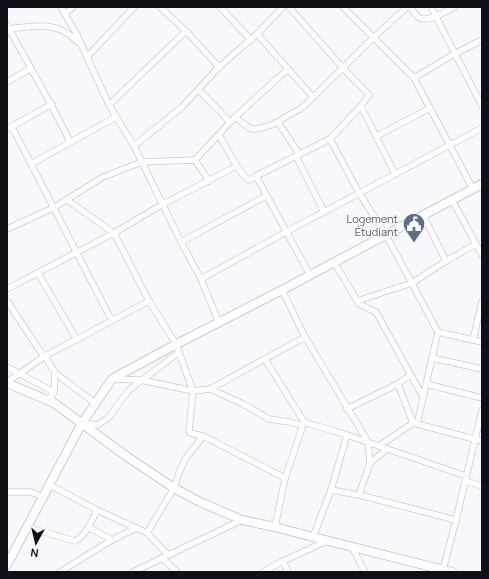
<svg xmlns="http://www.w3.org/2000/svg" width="489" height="579" font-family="Manrope,sans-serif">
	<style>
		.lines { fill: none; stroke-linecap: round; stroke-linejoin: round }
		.street-casing { stroke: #cdc8de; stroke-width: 7 }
		.secondary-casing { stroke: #cdc8de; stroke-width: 10 }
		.street { stroke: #fff; stroke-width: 5.5 }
		.secondary { stroke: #fff; stroke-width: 8 }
		.labels { text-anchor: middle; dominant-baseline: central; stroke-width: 3.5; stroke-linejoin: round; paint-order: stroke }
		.service-label { font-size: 11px; fill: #4e5e75; stroke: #f8f7fc; text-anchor: end }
	</style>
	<rect width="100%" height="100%" fill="#f8f7fc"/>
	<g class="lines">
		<!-- street casing -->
		<g class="street-casing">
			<g id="street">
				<path d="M61,7L77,35L109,105L134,146L181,242L201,279L219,323"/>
				<path d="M160,7L186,31L219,67"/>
				<path d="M220,7L251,40"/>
				<path d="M343,7L414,78L473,189"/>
				<path d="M410,7C413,10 415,15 418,17C426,24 447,11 454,7"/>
				<path d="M431,7L482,106"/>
				<path d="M65,14L73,7"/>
				<path d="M7,25C28,64 51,102 70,142"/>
				<path d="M7,29C24,28 44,22 61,30C68,33 74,38 79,43"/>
				<path d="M257,34L313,97"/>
				<path d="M87,57L134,7"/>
				<path d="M414,78L454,54L482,40"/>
				<path d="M7,82L30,69"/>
				<path d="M199,90L230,122"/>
				<path d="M109,105L186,31"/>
				<path d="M361,106L395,174"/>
				<path d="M235,117L249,128L254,129L262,128L274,124L303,107L374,37L407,7"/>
				<path d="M278,122L299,154"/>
				<path d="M12,127L112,321"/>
				<path d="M7,129L52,104"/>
				<path d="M219,135C225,144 240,176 249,180L256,176L310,275"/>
				<path d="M377,136L430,108"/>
				<path d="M330,139L359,193L386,235L438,332L482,342"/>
				<path d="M134,146L182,107L219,67L257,34L283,7"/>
				<path d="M296,156L324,212"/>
				<path d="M195,160L235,117L288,69"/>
				<path d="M31,164L116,117"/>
				<path d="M256,176L330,139L361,106L369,95L343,68L289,7"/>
				<path d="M67,200L114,233L149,301L176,344L193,391L189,431L190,433L203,436L285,478"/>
				<path d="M452,200L482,255"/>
				<path d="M423,215L446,261"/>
				<path d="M7,229L53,208L103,177L142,162L195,160L209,181"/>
				<path d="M181,242L266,196"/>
				<path d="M334,262L359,304L376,312L423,397"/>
				<path d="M38,273L77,340"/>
				<path d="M201,279L286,232L482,128"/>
				<path d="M7,289L114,233L163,204L237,166"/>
				<path d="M282,290L305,337L368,442L370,463L359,495"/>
				<path d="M7,301L44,357"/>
				<path d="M357,301L412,283L446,261L476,244"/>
				<path d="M473,340L482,301"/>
				<path d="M45,356L55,373L95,403"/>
				<path d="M432,358L482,369"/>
				<path d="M265,359L304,422L347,435L466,476"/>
				<path d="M7,367L54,392"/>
				<path d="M112,379L141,380L193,391L210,389L305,337"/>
				<path d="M7,382L45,356L149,301"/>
				<path d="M398,384L413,423"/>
				<path d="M426,384L482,398"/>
				<path d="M210,389L243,404L269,419L290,422L303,426"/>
				<path d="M49,400L54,392L55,373"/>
				<path d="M347,409L398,384L410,375"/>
				<path d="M83,423L97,425L108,418L129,390L178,353"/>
				<path d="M417,424L438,332"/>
				<path d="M379,446L413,423L482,441"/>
				<path d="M370,463L387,449"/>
				<path d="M465,481L482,486"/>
				<path d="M50,485L97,510L147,533L168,555"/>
				<path d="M331,490L359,495L456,520"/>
				<path d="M7,492H31L43,497"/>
				<path d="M26,527L75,541C86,536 92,520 97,510"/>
				<path d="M88,527L112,540"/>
				<path d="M275,527L285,478L304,422"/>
				<path d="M147,533L174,488L180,470L186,458L203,436"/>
				<path d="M313,537L331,490L347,435"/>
				<path d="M352,547L365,572"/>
				<path d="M162,558L177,572"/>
				<path d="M283,561L288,572"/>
				<path d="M443,570L456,520L482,410"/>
				<path d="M60,572L112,540L136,528"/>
				<path d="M133,572L242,520"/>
				<path d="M263,572L283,561L327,541"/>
			</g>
		</g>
		<!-- secondary casing -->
		<g class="secondary-casing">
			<g id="secondary">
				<path d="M7,383L54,403L126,456L174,488L200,502L242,520L275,527L313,537L452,572"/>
				<path d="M7,565L82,423L112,379L169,348L282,290L482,184"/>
			</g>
		</g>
		<!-- street -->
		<use href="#street" class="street"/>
		<!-- secondary -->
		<use href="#secondary" class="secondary"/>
	</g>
	<!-- icons -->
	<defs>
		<g id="civic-pin" transform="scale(1.15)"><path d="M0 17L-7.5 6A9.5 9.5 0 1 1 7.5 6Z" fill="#5c6f8a" stroke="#f8f7fc"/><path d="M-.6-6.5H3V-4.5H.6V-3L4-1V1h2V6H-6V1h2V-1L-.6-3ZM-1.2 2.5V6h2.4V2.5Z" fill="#fff"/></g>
	</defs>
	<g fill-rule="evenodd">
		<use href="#civic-pin" x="414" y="224"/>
	</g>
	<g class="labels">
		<!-- service labels -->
		<g class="service-label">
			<text x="398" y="218">Logement<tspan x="398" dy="13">Étudiant</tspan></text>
		</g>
	</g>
	<!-- border -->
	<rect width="489" height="579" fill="none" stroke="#100e16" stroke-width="16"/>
	<!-- north arrow -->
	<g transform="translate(36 543) rotate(188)" stroke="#f8f7fc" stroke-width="3" paint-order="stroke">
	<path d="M0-3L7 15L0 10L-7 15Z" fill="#100e16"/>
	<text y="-6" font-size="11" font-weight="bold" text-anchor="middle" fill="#100e16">N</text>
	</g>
</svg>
